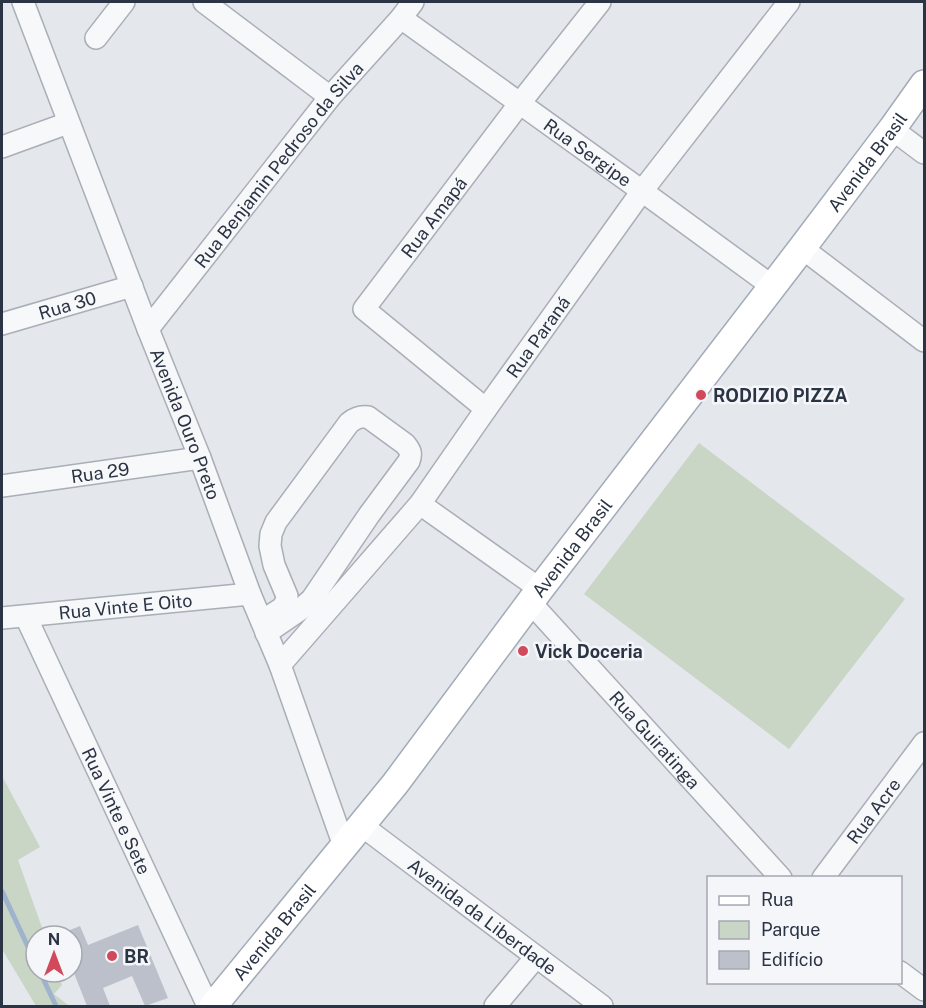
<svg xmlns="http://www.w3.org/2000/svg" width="926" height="1008" font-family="'Public Sans',sans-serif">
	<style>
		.green { fill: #c9d6c5 }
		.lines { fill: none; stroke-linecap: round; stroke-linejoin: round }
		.stream { stroke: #9fb4cc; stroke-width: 5 }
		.building { fill: #bbc0ca }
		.minor-casing { stroke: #a9aeb7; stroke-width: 24 }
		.major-casing { stroke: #a3abb8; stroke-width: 30 }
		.minor { stroke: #f7f8fa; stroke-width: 21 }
		.major { stroke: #fff; stroke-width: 27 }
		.poi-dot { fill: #d1495b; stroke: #f4f6f9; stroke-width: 2 }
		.labels { text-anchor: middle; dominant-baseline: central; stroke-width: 5; stroke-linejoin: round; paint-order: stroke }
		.street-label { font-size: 18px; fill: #2b3445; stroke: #f4f6f9 }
		.poi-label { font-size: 18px; font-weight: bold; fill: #2b3445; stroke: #f4f6f9; text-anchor: start }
	</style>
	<rect width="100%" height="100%" fill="#e4e7ec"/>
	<!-- green -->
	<g class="green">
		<path d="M699,443L905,599L789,749L584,594Z"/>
		<path d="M2,776L40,847L18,860L45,936H36V972H57L62,985L54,994L69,1006H36L2,949Z"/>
	</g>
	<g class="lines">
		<!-- stream -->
		<g class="stream">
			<path d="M2,891L36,964"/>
			<path d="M40,972L56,1006"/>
		</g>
	</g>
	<!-- building -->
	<path class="building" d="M138,925L168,998L145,1006L132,976L103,988L110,1006H87L72,968V936H55L80,926L88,945Z"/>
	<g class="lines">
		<!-- minor casing -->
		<g class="minor-casing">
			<g id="minor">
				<path id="s1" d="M23,2L148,329L200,458L250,594L280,665L344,846"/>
				<path d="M204,2L330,97"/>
				<path id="s2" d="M401,18L642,191L772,286"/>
				<path d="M96,38L124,2"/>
				<path d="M892,129L924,153"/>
				<path d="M2,147L68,123"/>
				<path d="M802,248L924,341"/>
				<path id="s3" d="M2,324L132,286"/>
				<path id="s4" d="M148,329L330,97L401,18L413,2"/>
				<path id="s5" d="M486,409L364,309L520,103L600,2"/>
				<path id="s6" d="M2,486L200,458"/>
				<path d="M420,504L540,589"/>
				<path id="s7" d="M530,602L781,878"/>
				<path id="s8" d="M26,617L208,1006"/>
				<path id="s9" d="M2,618L250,594"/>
				<path d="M262,621L282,608L286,602L287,596L274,565L270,546L271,534L276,522L349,423C355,418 360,416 368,417L405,444C410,450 412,453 409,461L369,515L312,599L301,609L266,633"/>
				<path id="s10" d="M280,665L420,504L486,409L642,191L789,2"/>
				<path id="s11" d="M361,825L602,1006"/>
				<path id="s12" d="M823,878L924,743"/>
				<path d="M900,972L924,990"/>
				<path d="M495,1006L536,957"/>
			</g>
		</g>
		<!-- major casing -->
		<g class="major-casing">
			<g id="major">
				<path id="s13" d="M213,1006L395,784L540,589L802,248L892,129L924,84"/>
			</g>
		</g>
		<!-- minor -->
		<use href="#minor" class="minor"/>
		<!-- major -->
		<use href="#major" class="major"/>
	</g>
	<!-- markers -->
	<g class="poi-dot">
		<circle cx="701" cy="395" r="6"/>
		<circle cx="523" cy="651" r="6"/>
		<circle cx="112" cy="956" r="6"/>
	</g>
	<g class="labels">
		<!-- street labels -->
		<g class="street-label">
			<text stroke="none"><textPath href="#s2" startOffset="230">Rua Sergipe</textPath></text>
			<text stroke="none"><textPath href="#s13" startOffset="1068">Avenida Brasil</textPath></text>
			<text stroke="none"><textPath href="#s4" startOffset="210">Rua Benjamin Pedroso da Silva</textPath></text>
			<text stroke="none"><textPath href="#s5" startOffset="273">Rua Amapá</textPath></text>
			<text stroke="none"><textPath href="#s3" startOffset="68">Rua 30</textPath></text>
			<text stroke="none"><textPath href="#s10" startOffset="418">Rua Paraná</textPath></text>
			<text stroke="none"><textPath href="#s1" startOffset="452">Avenida Ouro Preto</textPath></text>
			<text stroke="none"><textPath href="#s6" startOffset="99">Rua 29</textPath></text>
			<text stroke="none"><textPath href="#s13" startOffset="582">Avenida Brasil</textPath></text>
			<text stroke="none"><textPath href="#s9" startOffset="124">Rua Vinte E Oito</textPath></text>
			<text stroke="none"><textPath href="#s7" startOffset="186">Rua Guiratinga</textPath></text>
			<text stroke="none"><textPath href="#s12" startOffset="84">Rua Acre</textPath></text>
			<text stroke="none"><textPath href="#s8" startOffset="214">Rua Vinte e Sete</textPath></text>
			<text stroke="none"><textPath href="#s11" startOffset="152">Avenida da Liberdade</textPath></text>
			<text stroke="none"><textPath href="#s13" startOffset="96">Avenida Brasil</textPath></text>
		</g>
		<!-- poi labels -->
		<g class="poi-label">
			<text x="713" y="395">RODIZIO PIZZA</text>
			<text x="535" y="651">Vick Doceria</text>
			<text x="124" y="956">BR</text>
		</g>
	</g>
	<!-- border -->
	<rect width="926" height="1008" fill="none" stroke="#2b3445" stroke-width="6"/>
	<!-- legend -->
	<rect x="707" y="876" width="195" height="108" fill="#f4f6f9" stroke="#a4a8b1" stroke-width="1.5"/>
	<rect x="719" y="896" width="30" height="9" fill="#ffffff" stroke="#a4a8b1" stroke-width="1.5"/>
	<text x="761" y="906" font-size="18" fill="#2b3445">Rua</text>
	<rect x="719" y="921" width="30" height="18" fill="#c9d6c5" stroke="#a4a8b1" stroke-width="1.5"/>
	<text x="761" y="936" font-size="18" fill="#2b3445">Parque</text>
	<rect x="719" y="951" width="30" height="18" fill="#bbc0ca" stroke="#a4a8b1" stroke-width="1.5"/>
	<text x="761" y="966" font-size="18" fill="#2b3445">Edifício</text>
	<!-- north arrow -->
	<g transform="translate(54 954)"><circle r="28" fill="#f4f6f9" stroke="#a4a8b1" stroke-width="1.5"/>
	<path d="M0-4.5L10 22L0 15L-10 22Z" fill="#d1495b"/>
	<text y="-9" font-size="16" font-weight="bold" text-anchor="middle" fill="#2b3445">N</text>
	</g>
</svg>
